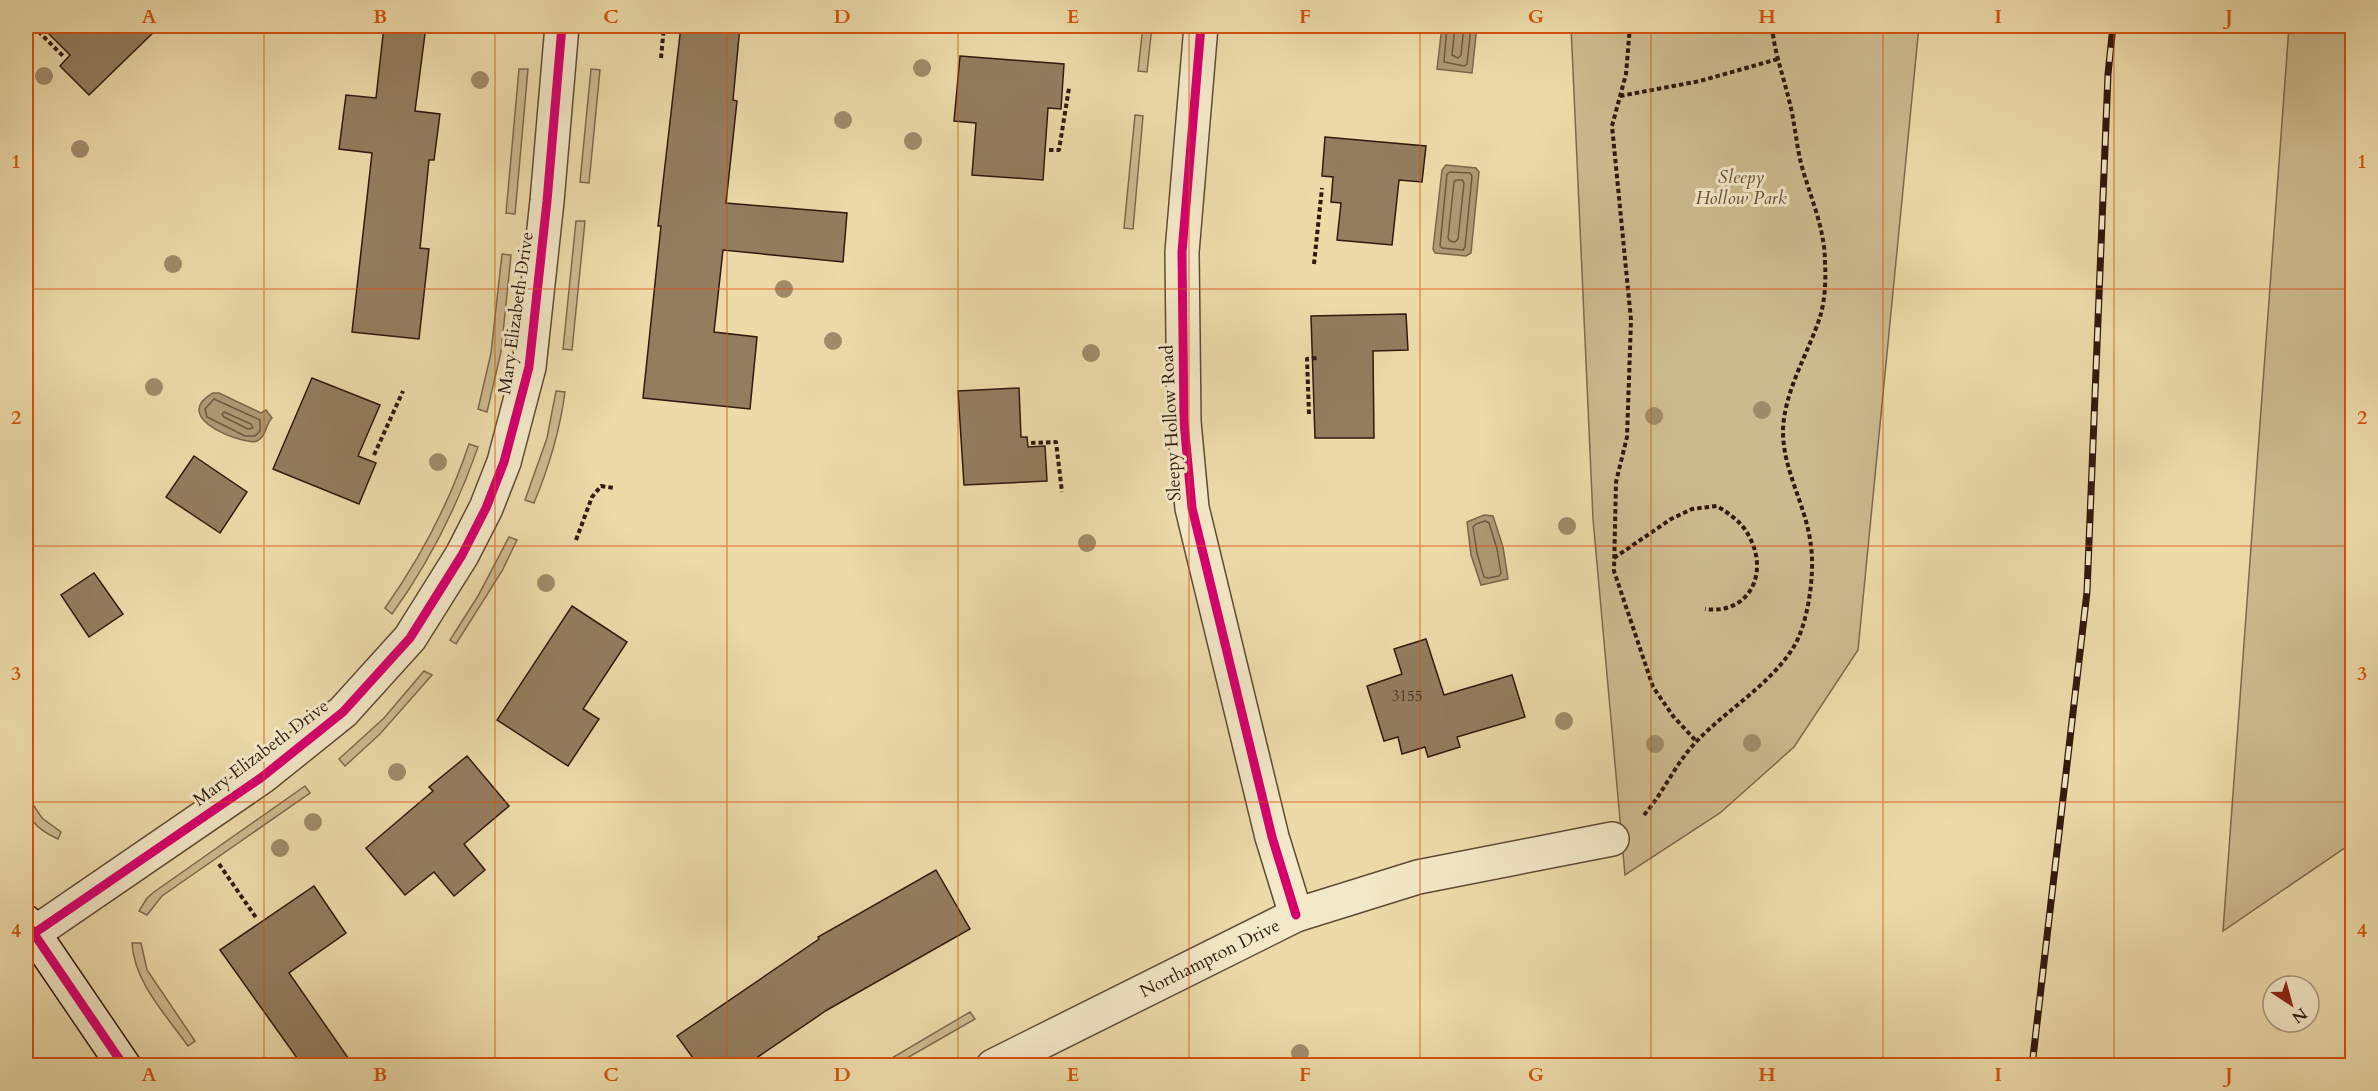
<svg xmlns="http://www.w3.org/2000/svg" width="2378" height="1091" font-family="Cardo,serif">
	<style>
		.green { fill: #ccba8f; stroke: #7f694e; stroke-width: 1.5 }
		.water { fill: #ad9974; stroke: #7c654b; stroke-width: 1.5 }
		.lines { fill: none; stroke-linecap: round; stroke-linejoin: round }
		.shore { stroke: #705841; stroke-width: 1.5 }
		.building { fill: #937d5f; stroke: #32180e; stroke-width: 1.5 }
		.street-casing { stroke: #604935; stroke-width: 36 }
		.secondary-casing { stroke: #32180e; stroke-width: 36 }
		.path { stroke: #32180e; stroke-width: 4; stroke-dasharray: 4.5 3; stroke-linecap: butt }
		.street { stroke: #f3e8c7; stroke-width: 33 }
		.secondary { stroke: #f3e8c7; stroke-width: 33 }
		.rail-casing { stroke: #32180e; stroke-width: 7 }
		.rail { stroke: #f3e8c7; stroke-width: 4.5; stroke-dasharray: 14; stroke-linecap: butt }
		.cycleway-casing { stroke: #f3e8c7; stroke-width: 13 }
		.cycleway { stroke: #d6006c; stroke-width: 9 }
		.tree { fill: #9f8b69 }
		.grid { fill: none; stroke: #d6520c; stroke-width: 1.5; stroke-opacity: 0.55 }
		.labels { text-anchor: middle; dominant-baseline: central; stroke-width: 6; stroke-linejoin: round; paint-order: stroke }
		.number-label { font-size: 15px; fill: #4a3122 }
		.park-label { font-size: 18px; font-style: italic; fill: #604935; stroke: #f3e8c7 }
		.street-label { font-size: 18px; fill: #32180e; stroke: #f3e8c7 }
		.neatline { fill: none; stroke: #d6520c; stroke-width: 2 }
		.grid-label { font-size: 20px; text-anchor: middle; font-weight: bold; fill: #d6520c }
	</style>
	<rect width="100%" height="100%" fill="#ecdba9"/>
	<filter id="stains"><feTurbulence type="fractalNoise" baseFrequency=".00333" numOctaves="4"/><feColorMatrix values="0 0 0 0 .2 0 0 0 0 .09 0 0 0 0 .02 0 0 0 .5 -.17"/></filter>
	<radialGradient id="worn" r=".72"><stop offset=".6" stop-color="#630" stop-opacity="0"/><stop offset="1" stop-color="#630" stop-opacity=".3"/></radialGradient>
	<!-- green -->
	<g class="green">
		<path d="M1143,26H1152L1147,72L1138,71Z"/>
		<path d="M1571,26H1919L1858,650L1794,747L1720,813L1625,875L1593,519Z"/>
		<path d="M2289,26H2352V843L2223,931Z"/>
		<path d="M519,69H528L515,214L506,213Z"/>
		<path d="M591,69L600,70L589,183L580,182Z"/>
		<path d="M1135,115L1143,116L1133,229L1124,228Z"/>
		<path d="M576,221H585L572,350L563,349Z"/>
		<path d="M502,254L511,255L501,352L487,412L478,409L491,353Z"/>
		<path d="M556,391L565,392C560,430 549,467 534,503L525,500L547,438Z"/>
		<path d="M469,444L478,447C457,507 429,563 392,614L385,608C421,557 449,504 469,444Z"/>
		<path d="M509,537L517,540L502,571L456,644L450,640L478,596Z"/>
		<path d="M424,671L432,675L380,734L345,766L339,759L384,718Z"/>
		<path d="M305,786L310,793L162,896L147,915L139,911L147,898L154,892Z"/>
		<path d="M26,794L42,818L61,832L58,839C36,829 25,818 26,794Z"/>
		<path d="M132,943H141L147,970L195,1041L188,1046C166,1015 134,982 132,943Z"/>
		<path d="M970,1012L975,1019L895,1065H880Z"/>
	</g>
	<!-- water -->
	<g class="water">
		<path d="M1442,26H1477L1472,73L1437,69Z"/>
		<path d="M1446,165L1476,168L1479,172L1471,253L1466,256L1435,253L1433,249L1442,170Z"/>
		<path d="M213,393H219L261,413L266,410L272,418C265,425 267,436 257,441C248,446 167,419 213,393Z"/>
		<path d="M1484,515L1493,516L1503,547L1508,579L1481,585L1471,555L1467,522Z"/>
	</g>
	<g class="lines">
		<!-- shore -->
		<g class="shore">
			<path d="M1447,26L1444,62L1464,66L1467,64L1471,26"/>
			<path d="M1455,26L1452,55L1458,58L1461,55L1464,26"/>
			<path d="M1450,172L1470,173L1472,176L1465,247L1463,250L1442,248L1440,246L1447,174Z"/>
			<path d="M1456,180H1462L1464,183L1458,239L1455,242L1450,241L1448,238L1454,182Z"/>
			<path d="M214,399L260,420V431L255,436H245L207,417L205,409Z"/>
			<path d="M224,412L251,424L253,428L248,429L224,417L222,414Z"/>
			<path d="M1485,521L1489,523L1497,549L1501,573L1499,576L1488,578L1484,577L1477,553L1473,527L1476,524Z"/>
		</g>
	</g>
	<!-- building -->
	<g class="building">
		<path d="M41,26H160L89,95L60,66L70,55Z"/>
		<path d="M384,26H426L415,111L440,114L434,160H429L420,248L429,249L419,339L352,332L372,153L339,149L346,95L376,98Z"/>
		<path d="M681,26H740L733,100L737,101L726,203L847,213L843,262L723,250L714,332L757,337L750,409L643,398L661,226H658Z"/>
		<path d="M960,56L1064,64L1061,109L1048,108L1043,180L972,175L976,123L954,121Z"/>
		<path d="M1325,137L1426,146L1422,182L1399,180L1392,245L1337,240L1341,203L1331,202L1333,177L1322,176Z"/>
		<path d="M1406,314L1408,350L1373,351L1374,438H1315L1311,316Z"/>
		<path d="M312,378L380,405L358,456L376,463L359,504L273,469Z"/>
		<path d="M1019,388L1021,437H1027L1028,447L1045,446L1047,481L964,485L958,391Z"/>
		<path d="M194,456L247,492L220,533L166,497Z"/>
		<path d="M94,573L123,614L89,637L61,595Z"/>
		<path d="M572,606L627,642L583,709L599,719L568,766L497,720Z"/>
		<path d="M1426,639L1444,695L1512,675L1525,717L1457,737L1460,747L1428,757L1425,747L1402,754L1398,737L1384,741L1367,686L1402,674L1394,649Z"/>
		<path d="M467,756L509,806L464,844L485,870L454,896L434,872L405,895L366,848L433,791L429,787Z"/>
		<path d="M936,870L970,929L827,1010L746,1065H698L677,1036L819,939L818,937Z"/>
		<path d="M314,886L346,933L289,973L353,1065H302L220,950Z"/>
	</g>
	<g class="lines">
		<!-- street casing -->
		<g class="street-casing">
			<g id="street">
				<path d="M1201,26L1182,252L1184,422L1192,508L1272,837L1296,915"/>
				<path d="M33,934L262,777L343,712L410,638L462,555L486,508L504,462L529,367L547,201L562,26"/>
				<path id="s1" d="M993,1066L1296,915L1418,877L1612,839"/>
			</g>
		</g>
		<!-- secondary casing -->
		<g class="secondary-casing">
			<path id="secondary" d="M26,922L124,1066"/>
		</g>
		<!-- path -->
		<g class="path">
			<path d="M33,26L63,56"/>
			<path d="M1630,26L1626,74L1612,126L1631,320L1627,437L1616,482L1614,571L1653,687L1673,716L1696,741"/>
			<path d="M661,58L664,26"/>
			<path d="M1620,96L1700,81L1778,59"/>
			<path d="M1049,150H1059L1069,88"/>
			<path d="M1314,264L1322,188"/>
			<path d="M1309,414L1307,359L1317,358"/>
			<path d="M1031,443L1056,442L1062,492"/>
			<path d="M374,455L403,391"/>
			<path d="M576,540L592,497L601,486L614,488"/>
			<path d="M1614,558L1671,519L1692,509L1717,506C1731,515 1743,523 1750,538C1769,575 1748,615 1705,609"/>
			<path d="M1644,815C1664,792 1675,764 1696,742C1726,710 1769,686 1793,648C1808,625 1815,573 1811,547C1807,506 1782,470 1783,429C1785,389 1808,354 1820,317C1825,301 1826,280 1825,263C1825,229 1811,199 1802,167C1796,145 1795,122 1789,100C1783,75 1774,51 1772,26"/>
			<path d="M219,864L257,919"/>
		</g>
		<!-- street -->
		<use href="#street" class="street"/>
		<!-- secondary -->
		<use href="#secondary" class="secondary"/>
		<!-- rail casing -->
		<g class="rail-casing">
			<path id="rail" d="M2032,1066L2087,592L2108,74L2113,26"/>
		</g>
		<!-- rail -->
		<use href="#rail" class="rail"/>
		<!-- cycleway casing -->
		<g class="cycleway-casing">
			<g id="cycleway">
				<path d="M1201,26L1182,252L1184,422L1192,508L1272,837L1296,915"/>
				<path d="M26,922L124,1066"/>
				<path d="M33,934L262,777L343,712L410,638L462,555L486,508L504,462L529,367L547,201L562,26"/>
			</g>
		</g>
		<!-- cycleway -->
		<use href="#cycleway" class="cycleway"/>
	</g>
	<!-- trees -->
	<g class="tree">
		<circle cx="922" cy="68" r="9"/>
		<circle cx="44" cy="76" r="9"/>
		<circle cx="480" cy="80" r="9"/>
		<circle cx="843" cy="120" r="9"/>
		<circle cx="913" cy="141" r="9"/>
		<circle cx="80" cy="149" r="9"/>
		<circle cx="173" cy="264" r="9"/>
		<circle cx="784" cy="289" r="9"/>
		<circle cx="833" cy="341" r="9"/>
		<circle cx="1091" cy="353" r="9"/>
		<circle cx="154" cy="387" r="9"/>
		<circle cx="1762" cy="410" r="9"/>
		<circle cx="1654" cy="416" r="9"/>
		<circle cx="438" cy="462" r="9"/>
		<circle cx="1567" cy="526" r="9"/>
		<circle cx="1087" cy="543" r="9"/>
		<circle cx="546" cy="583" r="9"/>
		<circle cx="1564" cy="721" r="9"/>
		<circle cx="1752" cy="743" r="9"/>
		<circle cx="1655" cy="744" r="9"/>
		<circle cx="397" cy="772" r="9"/>
		<circle cx="313" cy="822" r="9"/>
		<circle cx="280" cy="848" r="9"/>
		<circle cx="1300" cy="1053" r="9"/>
	</g>
	<!-- grid -->
	<path class="grid" d="M264,26V1066M495,26V1066M727,26V1066M958,26V1066M1189,26V1066M1420,26V1066M1651,26V1066M1883,26V1066M2114,26V1066M26,289H2352M26,546H2352M26,802H2352"/>
	<g class="labels">
		<!-- number labels -->
		<g class="number-label">
			<text x="1407" y="696">3155</text>
		</g>
		<!-- park labels -->
		<g class="park-label">
			<text x="1741" y="177">Sleepy<tspan x="1741" dy="21">Hollow Park</tspan></text>
		</g>
		<!-- street labels -->
		<g class="street-label">
			<text transform="translate(516 313) rotate(-82)">Mary Elizabeth Drive</text>
			<text transform="translate(1171 423) rotate(-93)">Sleepy Hollow Road</text>
			<text transform="translate(261 753) rotate(-37)">Mary Elizabeth Drive</text>
			<text stroke="none"><textPath href="#s1" startOffset="242">Northampton Drive</textPath></text>
		</g>
	</g>
	<!-- margin -->
	<rect width="2378" height="1091" fill="none" stroke="#ecdba9" stroke-width="66"/>
	<!-- north arrow -->
	<g transform="translate(2291 1004) rotate(144)"><circle r="28" fill="#f3e8c7" stroke="#a6957d" stroke-width="1.5"/>
	<path d="M0-4.5L10 22L0 15L-10 22Z" fill="#8f2418"/>
	<text y="-9" font-size="16" font-weight="bold" text-anchor="middle" fill="#32180e">N</text>
	</g>
	<rect x="33" y="33" width="2312" height="1025" class="neatline"/>
	<g class="grid-label">
		<text x="149" y="23">A</text>
		<text x="380" y="23">B</text>
		<text x="611" y="23">C</text>
		<text x="842" y="23">D</text>
		<text x="1073" y="23">E</text>
		<text x="1305" y="23">F</text>
		<text x="1536" y="23">G</text>
		<text x="1767" y="23">H</text>
		<text x="1998" y="23">I</text>
		<text x="2229" y="23">J</text>
		<text x="16" y="168">1</text>
		<text x="2362" y="168">1</text>
		<text x="16" y="424">2</text>
		<text x="2362" y="424">2</text>
		<text x="16" y="680">3</text>
		<text x="2362" y="680">3</text>
		<text x="16" y="937">4</text>
		<text x="2362" y="937">4</text>
		<text x="149" y="1081">A</text>
		<text x="380" y="1081">B</text>
		<text x="611" y="1081">C</text>
		<text x="842" y="1081">D</text>
		<text x="1073" y="1081">E</text>
		<text x="1305" y="1081">F</text>
		<text x="1536" y="1081">G</text>
		<text x="1767" y="1081">H</text>
		<text x="1998" y="1081">I</text>
		<text x="2229" y="1081">J</text>
	</g>
	<rect width="100%" height="100%" filter="url(#stains)"/>
	<rect width="100%" height="100%" fill="url(#worn)"/>
</svg>
